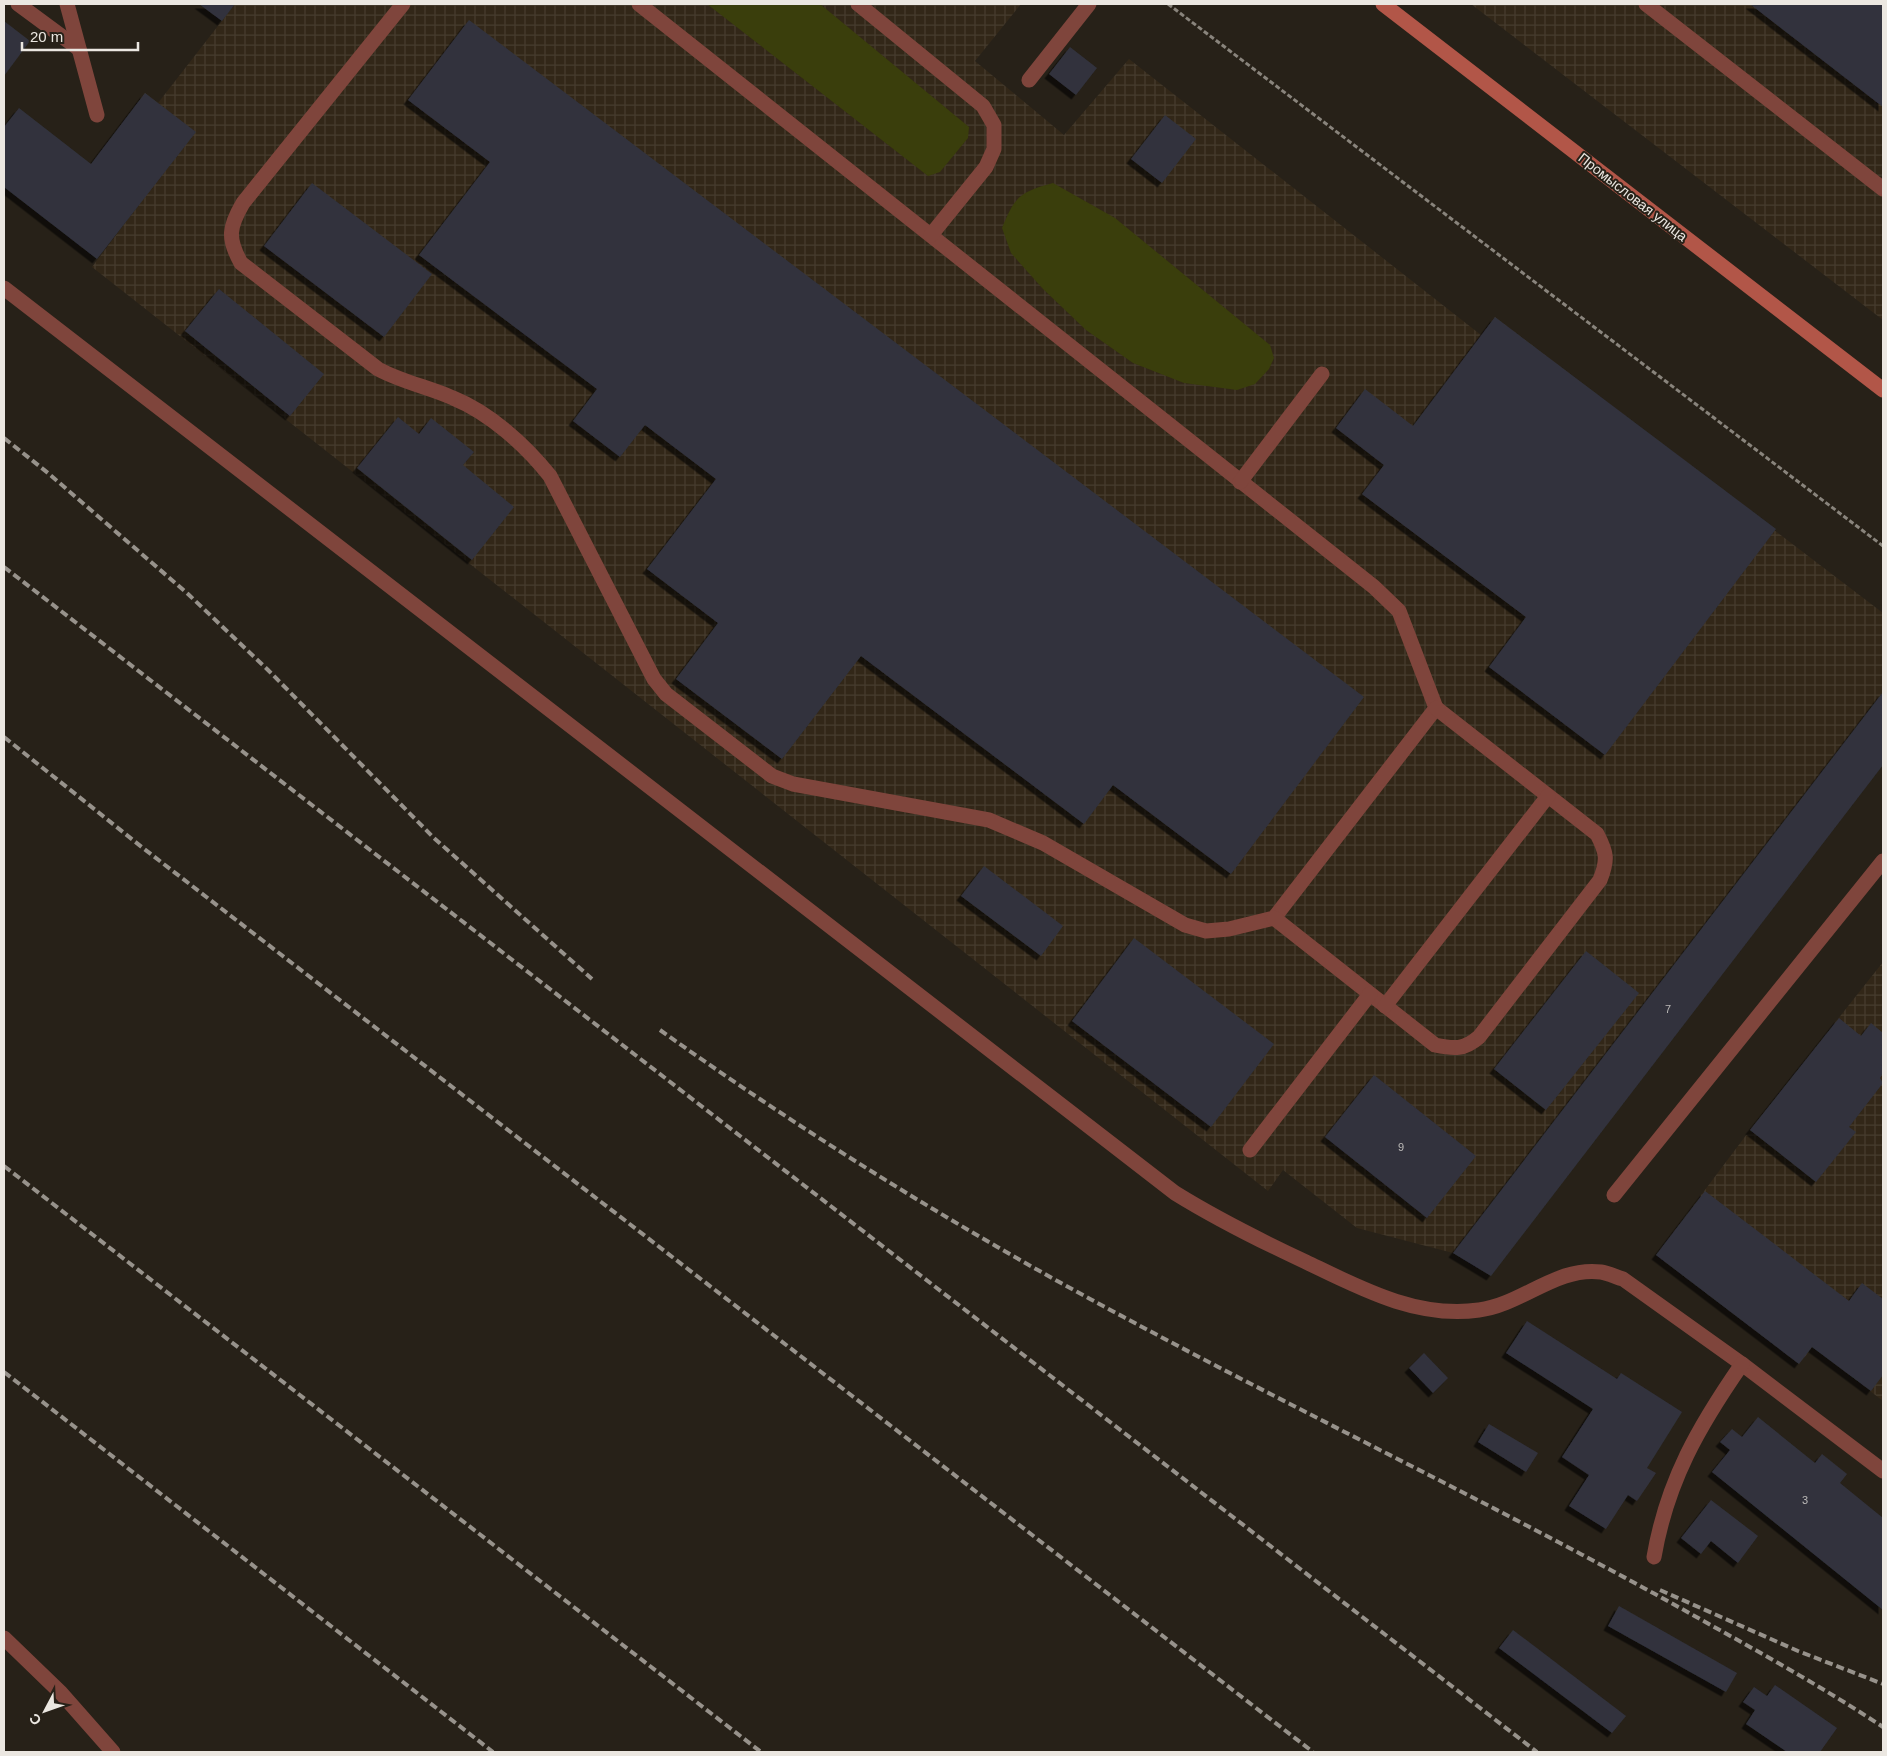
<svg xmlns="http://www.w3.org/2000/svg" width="1887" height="1756" font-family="Helvetica,sans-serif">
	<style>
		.industrial { fill: url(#industrial-grid) }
		.green { fill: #3a3e0c }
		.building { fill: #31323d; filter: url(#shadow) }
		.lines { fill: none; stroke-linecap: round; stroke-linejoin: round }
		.path { stroke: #89847c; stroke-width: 3; stroke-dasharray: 5 2.5; stroke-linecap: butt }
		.lane { stroke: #7f453c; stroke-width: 15 }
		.street { stroke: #7f453c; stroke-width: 15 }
		.secondary { stroke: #b25648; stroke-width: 15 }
		.rail { stroke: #97928b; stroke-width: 4; stroke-dasharray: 8 4; stroke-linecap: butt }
		.labels { text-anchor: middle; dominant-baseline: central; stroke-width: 4; stroke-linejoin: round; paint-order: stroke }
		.number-label { font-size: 11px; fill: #bcbab8 }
		.street-label { font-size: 14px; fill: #ebe7e1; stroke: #272118 }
	</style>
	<defs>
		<pattern id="industrial-grid" width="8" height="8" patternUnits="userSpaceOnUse" patternTransform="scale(1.25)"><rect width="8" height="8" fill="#322718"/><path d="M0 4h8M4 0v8" fill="none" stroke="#463c2e"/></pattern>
		<filter id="shadow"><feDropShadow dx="-4.5" dy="4.5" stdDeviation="0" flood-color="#0009"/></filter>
	</defs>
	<rect width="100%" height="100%" fill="#272118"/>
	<!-- industrial -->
	<g class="industrial">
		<path d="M235,4H1021L975,61L1064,135L1129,59L1481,335L1495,317L1883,613V692L1453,1253L1357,1228L1283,1170L1268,1191L92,267L141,202L91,164L145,93L158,103Z"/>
		<path d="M1471,4H1883V320Z"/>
		<path d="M1883,962V1401L1813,1347L1799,1364L1656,1255L1750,1130Z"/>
	</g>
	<!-- green -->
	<g class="green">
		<path d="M707,4H820L969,127L968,138L940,172L928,176Z"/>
		<path d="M1053,183L1115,218L1270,345L1274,358L1269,369L1255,384L1237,390L1184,383L1133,363L1086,330L1043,289L1011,253L1002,228C1015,196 1020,192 1053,183Z"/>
	</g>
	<!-- building -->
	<g class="building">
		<path d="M199,4H235L222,21Z"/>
		<path d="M1750,4H1883V107Z"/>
		<path d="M469,20L1364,697L1231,874L1113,785L1084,824L861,656L782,759L676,679L718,623L647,569L716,479L645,425L620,457L573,421L597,389L419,255L490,162L408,100Z"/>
		<path d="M4,21L30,41L4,76Z"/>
		<path d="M1070,47L1097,68L1076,95L1049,74Z"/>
		<path d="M145,93L196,132L97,259L4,187V127L19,108L91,164Z"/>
		<path d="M1165,115L1196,139L1162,183L1131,159Z"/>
		<path d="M312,183L432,274L384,337L264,246Z"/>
		<path d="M219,289L324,374L290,416L185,331Z"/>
		<path d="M1495,317L1776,529L1605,755L1489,667L1526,617L1362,494L1384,465L1336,428L1365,389L1413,426Z"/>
		<path d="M398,417L419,434L431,418L474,452L463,465L514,507L472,560L357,468Z"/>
		<path d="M1883,692V765L1491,1276L1453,1253Z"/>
		<path d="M984,866L1063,926L1041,956L961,896Z"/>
		<path d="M1134,938L1274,1044L1211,1127L1072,1021Z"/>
		<path d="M1586,951L1639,993L1546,1110L1494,1069Z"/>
		<path d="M1839,1018L1861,1036L1871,1023L1883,1033V1073L1880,1078L1883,1083L1849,1127L1856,1132L1816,1182L1750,1130Z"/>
		<path d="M1374,1075L1476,1156L1427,1218L1325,1137Z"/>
		<path d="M1705,1191L1849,1301L1862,1283L1883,1299V1375L1871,1391L1812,1347L1799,1364L1656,1255Z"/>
		<path d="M1527,1321L1617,1379L1621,1373L1682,1412L1647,1468L1656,1473L1637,1501L1628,1495L1606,1529L1569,1506L1589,1475L1562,1457L1593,1409L1506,1353Z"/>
		<path d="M1424,1353L1448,1378L1433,1393L1409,1368Z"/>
		<path d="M1758,1417L1815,1463L1822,1454L1847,1474L1840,1483L1883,1518V1610L1712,1472L1730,1450L1720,1442L1732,1429L1742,1437Z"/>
		<path d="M1489,1424L1538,1453L1526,1472L1478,1442Z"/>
		<path d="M1711,1500L1758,1536L1738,1563L1711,1541L1701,1554L1681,1538Z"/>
		<path d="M1619,1606L1737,1673L1726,1692L1608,1626Z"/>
		<path d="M1513,1630L1626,1716L1612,1733L1499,1648Z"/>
		<path d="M1775,1685L1837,1728L1820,1752H1787L1746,1724L1755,1710L1743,1702L1754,1687L1767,1696Z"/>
	</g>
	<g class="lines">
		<!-- path -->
		<path class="path" d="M1168,4L1883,546"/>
		<!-- lane -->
		<g class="lane">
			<path d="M18,4L79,49"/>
			<path d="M67,4L97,115"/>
			<path d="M403,4L243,203C229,227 227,238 241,263L378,369C402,382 428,387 453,398C490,413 525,445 550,476L654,679L666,694L772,776L793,784L989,820L1043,843L1185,925L1206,931L1229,929L1274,918L1436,708L1399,611L1374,587L639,4"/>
			<path d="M858,4L983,106L994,125V149L986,167L931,235"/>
			<path d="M1646,4L1883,189"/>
			<path d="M1029,80L1089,4"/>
			<path d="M4,288L1175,1193C1217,1219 1261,1241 1306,1262C1360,1288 1417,1319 1479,1310C1521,1305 1557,1266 1601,1272C1608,1273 1616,1277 1623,1279L1742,1364L1883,1471"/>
			<path d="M1240,482L1322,374"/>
			<path d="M1274,918L1435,1045C1454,1049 1464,1050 1479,1037L1600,880C1608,860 1607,853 1597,834L1436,708"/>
			<path d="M1385,1006L1548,796"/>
			<path d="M1250,1150L1370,994"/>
			<path d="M1614,1195L1883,861"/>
			<path d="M1654,1557C1667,1481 1699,1426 1742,1364"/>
		</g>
		<!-- street -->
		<path class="street" d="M4,1638L61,1693L113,1752"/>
		<!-- secondary -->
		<path class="secondary" d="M1383,4L1883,390"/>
		<!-- rail -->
		<g class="rail">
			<path d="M4,438L48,473L188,594L268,670L434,838L592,979"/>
			<path d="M4,567L1537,1752"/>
			<path d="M4,737L143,848L1313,1752"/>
			<path d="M660,1030C799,1129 943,1219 1092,1300C1287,1406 1488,1501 1682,1609C1750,1647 1818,1684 1883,1727"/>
			<path d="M4,1166L761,1752"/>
			<path d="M4,1372L493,1752"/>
			<path d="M1660,1590L1798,1651L1883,1684"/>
		</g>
	</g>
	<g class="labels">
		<!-- number labels -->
		<g class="number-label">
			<text x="1668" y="1009">7</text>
			<text x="1401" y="1147">9</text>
			<text x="1805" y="1500">3</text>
		</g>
		<!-- street labels -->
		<g class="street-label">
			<text transform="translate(1633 197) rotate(38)">Промысловая улица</text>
		</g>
	</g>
	<!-- border -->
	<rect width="1887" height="1756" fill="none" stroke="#ebe7e1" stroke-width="10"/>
	<!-- north arrow -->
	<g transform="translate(45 1711) rotate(229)" stroke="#272118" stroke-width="4" paint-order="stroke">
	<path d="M0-4L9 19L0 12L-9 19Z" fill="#ebe7e1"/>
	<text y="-8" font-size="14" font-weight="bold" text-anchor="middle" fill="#ebe7e1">С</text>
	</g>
	<!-- scale -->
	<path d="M22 42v8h116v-8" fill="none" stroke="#ebe7e1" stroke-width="2.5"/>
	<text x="30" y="42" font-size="15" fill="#ebe7e1" stroke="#272118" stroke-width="4" paint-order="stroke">20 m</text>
</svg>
